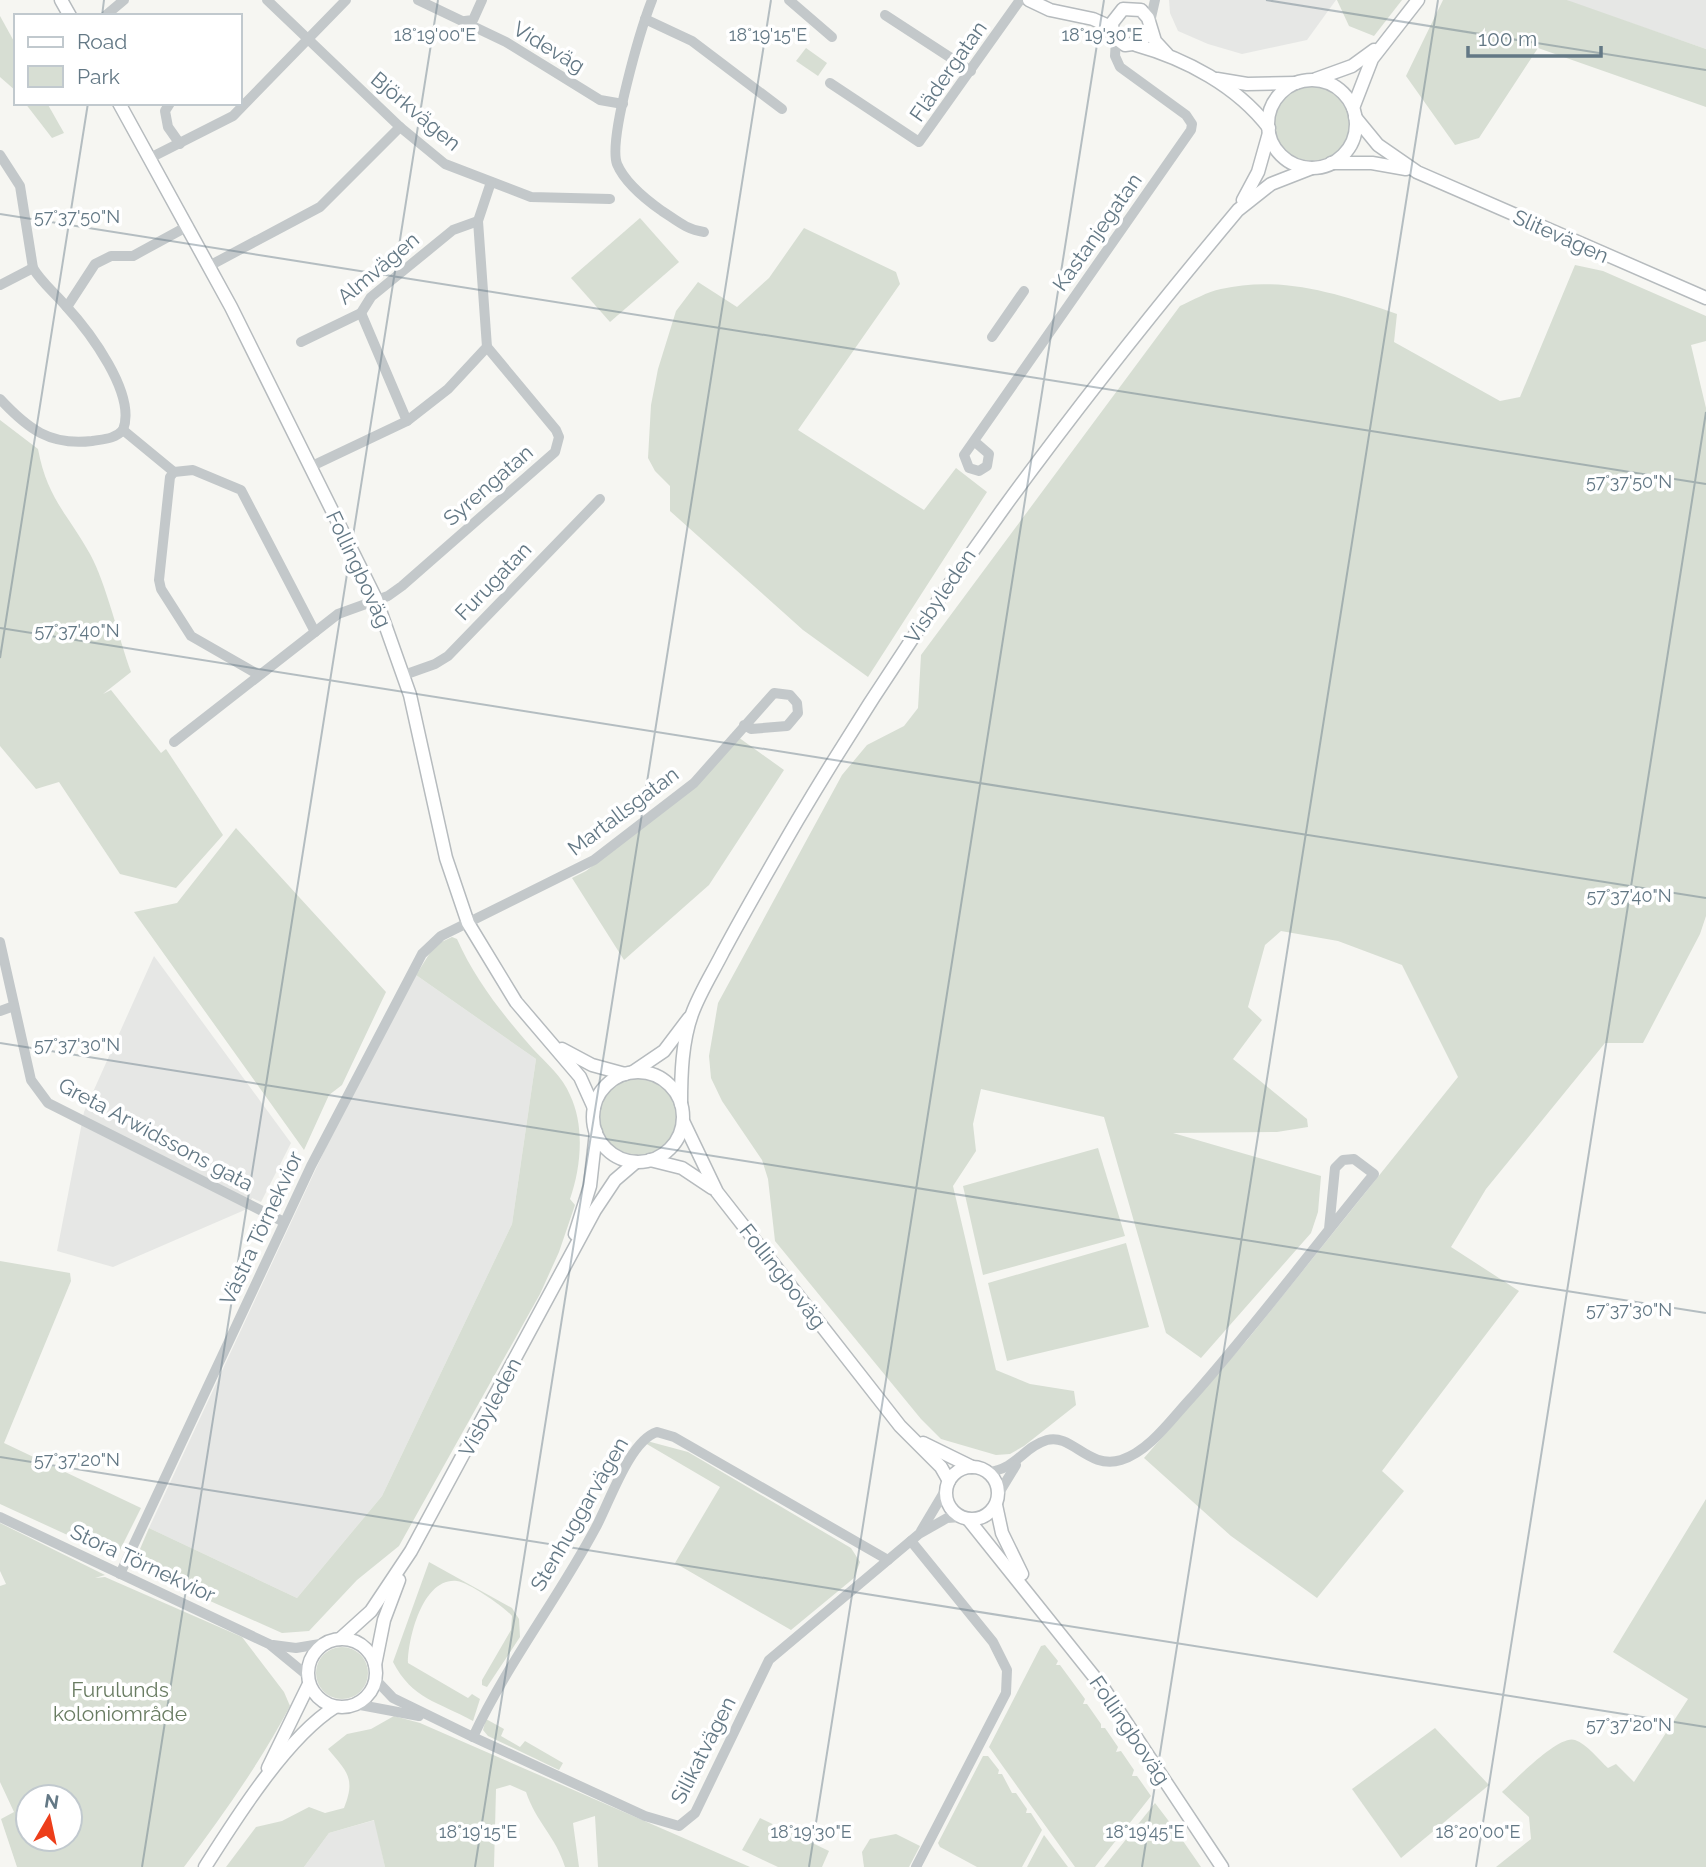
<svg xmlns="http://www.w3.org/2000/svg" width="1706" height="1867" font-family="Raleway,sans-serif">
	<style>
		.built { fill: #e6e7e5 }
		.green { fill: #d7ded3; fill-rule: evenodd }
		.lines { fill: none; stroke-linecap: round; stroke-linejoin: round }
		.major-casing { stroke: #b6bbbe; stroke-width: 15 }
		.minor { stroke: #c3c8ca; stroke-width: 10 }
		.major { stroke: #fff; stroke-width: 12 }
		.ticks { fill: none; stroke: #637885; stroke-width: 2; stroke-opacity: 0.45 }
		.labels { text-anchor: middle; dominant-baseline: central; stroke-width: 7; stroke-linejoin: round; paint-order: stroke }
		.street-label { font-size: 21px; fill: #637885; stroke: #fff }
		.park-label { font-size: 21px; fill: #697c62; stroke: #fff }
		.ticks-label { font-size: 18px; text-anchor: middle; fill: #637885; stroke: #fff; stroke-width: 7; stroke-linejoin: round; paint-order: stroke }
	</style>
	<rect width="100%" height="100%" fill="#f6f6f2"/>
	<!-- built -->
	<g class="built">
		<path d="M1169,0H1336L1307,40L1242,54L1208,44L1178,31L1170,13Z"/>
		<path d="M1567,0H1706V49L1573,3Z"/>
		<path d="M154,956L291,1143L261,1202L252,1198L247,1209L113,1267L57,1251L84,1112Z"/>
		<path d="M416,975L536,1059L512,1224L382,1496L297,1598L149,1528L340,1117Z"/>
		<path d="M375,1820L385,1867H304L329,1833Z"/>
	</g>
	<!-- green -->
	<g class="green">
		<path d="M1337,0H1402L1374,36L1349,26Z"/>
		<path d="M1443,0H1567L1706,49V107L1538,48L1479,138L1455,145L1406,76Z"/>
		<path d="M0,16L16,45V91L0,77Z"/>
		<path d="M806,48L827,63L818,76L796,61Z"/>
		<circle cx="1312" cy="123" r="38"/>
		<path d="M25,103H47L64,133L52,138Z"/>
		<path d="M640,218L679,262L610,322L571,278Z"/>
		<path d="M804,228L896,272L900,284L798,430L924,510L956,468L987,492L868,677L803,630L670,511V486L655,471L648,458L651,405L658,369L676,311L698,282L737,307L769,278Z"/>
		<path d="M1575,265L1603,271L1706,316V341L1691,345L1706,408V916L1700,934L1643,1043H1605L1486,1189L1451,1247L1519,1291L1382,1471L1404,1491L1317,1598L1231,1536L1144,1458L1248,1339L1458,1077L1402,965L1338,941L1281,931L1265,945L1248,1007L1262,1020L1233,1059L1307,1119L1308,1127L1277,1132L1173,1133L1321,1176L1318,1212L1311,1233L1201,1358L1166,1333L1104,1117L981,1089L973,1124L976,1151L953,1186L996,1370L1030,1384L1074,1391L1076,1405L1024,1446L1010,1454L996,1455L941,1439L921,1419L775,1241L768,1179L762,1160L722,1101L711,1078L709,1056L718,1003L842,775L867,745L904,726L918,708L921,655L1180,306C1193,300 1207,292 1221,289C1281,275 1340,294 1397,314L1394,342L1500,401L1520,397Z"/>
		<path d="M0,420L38,449C47,498 67,513 90,554C106,583 119,639 131,672L103,694L111,690L161,753L166,749L223,835L176,888L120,874L59,782L36,789L0,746Z"/>
		<path d="M738,737L784,770L709,885L624,960L572,878L586,871L699,783Z"/>
		<path d="M236,828L386,992L342,1085L329,1095L304,1150L134,912L177,903Z"/>
		<path d="M452,937L457,939C475,980 504,1016 533,1049C546,1063 563,1077 570,1095C585,1126 581,1168 570,1199L575,1205L559,1252L540,1294L399,1546L357,1580L309,1631L282,1633L136,1568L137,1556L149,1528L297,1598L382,1496L512,1224L536,1059L416,975L435,945Z"/>
		<circle cx="638" cy="1117" r="39"/>
		<path d="M1098,1148L1125,1236L983,1275L963,1186Z"/>
		<path d="M1126,1243L1149,1327L1007,1361L988,1283Z"/>
		<path d="M0,1261L70,1273L71,1281L4,1443L141,1508L118,1554L111,1555L0,1504Z"/>
		<path d="M647,1441L688,1452L851,1548L860,1562L854,1578L791,1630L675,1563L720,1487L645,1443Z"/>
		<path d="M1706,1499V1867H1496L1531,1839L1529,1817L1502,1792C1514,1781 1559,1734 1575,1740C1587,1744 1599,1760 1608,1768L1616,1764L1634,1782L1688,1699L1613,1652Z"/>
		<path d="M0,1523L105,1575L95,1578L105,1577L242,1637L284,1692L290,1706C260,1763 223,1815 184,1867H17L1,1819L14,1812L0,1782V1586L6,1584L0,1571ZM70,1797V1839H28V1797Z"/>
		<path d="M429,1562L512,1608L519,1619L520,1637L487,1687L482,1685V1680L511,1630L512,1616C503,1606 470,1583 457,1581C423,1577 408,1638 408,1663L468,1698L472,1694L480,1699L473,1721C437,1701 413,1700 393,1662Z"/>
		<path d="M1045,1645L1058,1661L1056,1665H1060L1085,1699L1083,1704H1087L1101,1724V1728H1105L1118,1747L1116,1752L1121,1751L1134,1770L1132,1776H1137L1151,1796L1095,1867H1075L989,1747L1041,1646Z"/>
		<circle cx="342" cy="1673" r="26"/>
		<path d="M394,1716L420,1723L750,1867H598L595,1816L573,1823L579,1867H565C556,1837 536,1822 526,1792L510,1785L496,1789L494,1867H385L374,1820L329,1833L304,1867H226L256,1827L282,1821L309,1807L325,1813L344,1808C356,1778 347,1772 328,1749L347,1734L371,1729Z"/>
		<path d="M486,1719L504,1729L501,1736L520,1747L525,1741L563,1763L559,1770L488,1736L483,1730Z"/>
		<path d="M1435,1728L1489,1785L1401,1858L1352,1789Z"/>
		<path d="M983,1756H988L999,1770L998,1774H1002L1012,1793H1016L1027,1809L1026,1813H1031L1042,1830L1022,1867H977L940,1847L938,1843Z"/>
		<path d="M1155,1803L1180,1836L1178,1840L1183,1841L1201,1867H1104Z"/>
		<path d="M760,1818L829,1851L822,1867H778L742,1850Z"/>
		<path d="M896,1834L920,1846L909,1867H864L862,1852L870,1839Z"/>
		<path d="M1044,1835L1068,1867H1027Z"/>
	</g>
	<g class="lines">
		<!-- major casing -->
		<g class="major-casing">
			<g id="major">
				<path d="M61,0L70,16"/>
				<path d="M1029,0L1050,10L1093,19L1111,27"/>
				<path d="M1150,31L1140,43L1125,45L1113,36L1112,23L1123,9L1141,10L1148,18L1155,41L1167,54"/>
				<path d="M1136,45C1186,59 1237,86 1269,128"/>
				<path d="M1217,79L1247,84L1296,83"/>
				<path d="M1316,79L1352,66L1374,50"/>
				<circle cx="1312" cy="124" r="44"/>
				<path d="M119,103L231,307L376,599L410,695L446,858L468,923L516,1002L580,1077L594,1108"/>
				<path d="M1353,108L1372,59L1418,0"/>
				<path d="M1355,117L1378,145L1417,172L1706,298"/>
				<path d="M1331,163H1372L1406,169"/>
				<path d="M1243,200L1258,172L1269,133"/>
				<path d="M562,1049L592,1065L625,1074"/>
				<path d="M633,1072L664,1051L689,1018"/>
				<circle cx="638" cy="1117" r="45"/>
				<path d="M681,1104C681,1074 682,1042 692,1014C700,992 713,972 723,952C747,907 772,864 797,821C928,600 1073,407 1238,210L1271,184L1312,168"/>
				<path d="M683,1121L717,1192L900,1426L941,1467L949,1481"/>
				<path d="M650,1160L682,1168L712,1188"/>
				<path d="M575,1234L590,1186L596,1132"/>
				<path d="M923,1443L972,1467"/>
				<circle cx="972" cy="1493" r="26"/>
				<path d="M996,1505L1002,1533L1022,1574"/>
				<path d="M968,1519L1104,1689L1222,1867"/>
				<path d="M340,1639L371,1611L411,1551L595,1210L615,1180L636,1162"/>
				<circle cx="342" cy="1673" r="34"/>
				<path d="M375,1665L384,1620L399,1580"/>
				<path d="M268,1768L309,1684"/>
				<path d="M205,1867C236,1818 287,1737 335,1707"/>
			</g>
		</g>
		<!-- minor -->
		<g class="minor">
			<path d="M267,0L400,127L445,164L531,197L610,199"/>
			<path d="M418,0L506,42L600,100L623,104"/>
			<path d="M652,0C641,28 608,139 617,164C625,183 645,199 662,211C676,220 687,230 704,232"/>
			<path d="M789,0L832,37"/>
			<path d="M885,15L971,71"/>
			<path d="M105,16L124,0"/>
			<path d="M645,19L692,41L782,109"/>
			<path d="M465,21L473,20L482,0"/>
			<path d="M1150,22L1155,0"/>
			<path d="M830,83L919,142L1020,0"/>
			<path d="M170,103L165,111L168,127L180,144"/>
			<path d="M0,155L20,186L33,268"/>
			<path d="M150,158L233,116L346,0"/>
			<path d="M209,266L320,207L400,127"/>
			<path d="M0,285L33,268C41,282 54,292 65,305C89,331 137,394 123,430"/>
			<path d="M67,307L95,264L111,256H133L188,226"/>
			<path d="M361,313L407,421"/>
			<path d="M992,337L1024,291"/>
			<path d="M301,342L361,313L371,297L453,230L478,221"/>
			<path d="M0,399C28,429 50,446 92,441C104,439 115,439 123,430"/>
			<path d="M123,430L174,472"/>
			<path d="M974,441L989,454L987,466L979,471L969,468L964,455L1191,130L1192,124L1186,115L1120,67L1115,56L1116,39"/>
			<path d="M310,467L407,421L448,389L487,347L478,221L491,182"/>
			<path d="M259,675L191,636L161,589L159,580L170,477L174,472L193,470L241,490L315,632"/>
			<path d="M404,675L435,664L448,656L600,499"/>
			<path d="M174,742L338,614L388,596L402,586L555,452L559,437L556,430L487,347"/>
			<path d="M0,942L31,1080L48,1103L284,1222"/>
			<path d="M0,1011L14,1006"/>
			<path d="M988,1472C1017,1469 1023,1447 1047,1440C1072,1433 1088,1470 1121,1460C1150,1451 1172,1418 1192,1397C1256,1325 1313,1248 1374,1174L1354,1159L1343,1160L1335,1168L1329,1229"/>
			<path d="M999,1493L1016,1465"/>
			<path d="M0,1517L269,1644L308,1676"/>
			<path d="M921,1531L946,1489"/>
			<path d="M911,1541L993,1642L1007,1670L1006,1693L916,1867"/>
			<path d="M120,1574L311,1166L422,954L441,936L594,860L694,783L774,693L790,695L797,703L798,713L787,726L751,729L744,725"/>
			<path d="M273,1645L296,1648L326,1643"/>
			<path d="M375,1679L393,1698L473,1737C507,1664 557,1600 595,1529C609,1504 629,1441 657,1432L674,1437L888,1560"/>
			<path d="M355,1704L419,1716"/>
			<path d="M473,1737L645,1816L679,1826L695,1813L769,1660L919,1534L947,1518L961,1517"/>
		</g>
		<!-- major -->
		<use href="#major" class="major"/>
	</g>
	<!-- ticks -->
	<path class="ticks" d="M1266,0L1706,70M102,16L104,0M0,214L1706,484M0,628L1706,898M0,658L88,103M0,1043L1706,1313M0,1457L1706,1727M142,1867L438,0M475,1867L771,0M809,1867L1104,0M1142,1867L1438,0M1476,1867L1706,412"/>
	<g class="labels">
		<!-- street labels -->
		<g class="street-label">
			<text transform="translate(549 47) rotate(31)">Videväg</text>
			<text transform="translate(948 71) rotate(-55)">Flädergatan</text>
			<text transform="translate(416 111) rotate(40)">Björkvägen</text>
			<text transform="translate(1097 232) rotate(-55)">Kastanjegatan</text>
			<text transform="translate(1561 236) rotate(24)">Slitevägen</text>
			<text transform="translate(378 268) rotate(-40)">Almvägen</text>
			<text transform="translate(488 485) rotate(-41)">Syrengatan</text>
			<text transform="translate(359 569) rotate(65)">Follingboväg</text>
			<text transform="translate(493 581) rotate(-46)">Furugatan</text>
			<text transform="translate(940 596) rotate(-56)">Visbyleden</text>
			<text transform="translate(623 811) rotate(-37)">Martallsgatan</text>
			<text transform="translate(156 1134) rotate(28)">Greta Arwidssons gata</text>
			<text transform="translate(261 1228) rotate(-65)">Västra Törnekvior</text>
			<text transform="translate(783 1276) rotate(52)">Follingboväg</text>
			<text transform="translate(490 1407) rotate(-62)">Visbyleden</text>
			<text transform="translate(579 1514) rotate(-60)">Stenhuggarvägen</text>
			<text transform="translate(143 1563) rotate(25)">Stora Törnekvior</text>
			<text transform="translate(1130 1730) rotate(56)">Follingboväg</text>
			<text transform="translate(703 1750) rotate(-63)">Silikatvägen</text>
		</g>
		<!-- park labels -->
		<g class="park-label">
			<text x="120" y="1689">Furulunds<tspan x="120" dy="24">koloniområde</tspan></text>
		</g>
	</g>
	<g class="ticks-label">
		<text x="435" y="41">18°19'00"E</text>
		<text x="768" y="41">18°19'15"E</text>
		<text x="1102" y="41">18°19'30"E</text>
		<text x="77" y="223">57°37'50"N</text>
		<text x="1629" y="488">57°37'50"N</text>
		<text x="77" y="637">57°37'40"N</text>
		<text x="1629" y="902">57°37'40"N</text>
		<text x="77" y="1051">57°37'30"N</text>
		<text x="1629" y="1316">57°37'30"N</text>
		<text x="77" y="1466">57°37'20"N</text>
		<text x="1629" y="1731">57°37'20"N</text>
		<text x="478" y="1838">18°19'15"E</text>
		<text x="811" y="1838">18°19'30"E</text>
		<text x="1145" y="1838">18°19'45"E</text>
		<text x="1478" y="1838">18°20'00"E</text>
	</g>
	<!-- legend -->
	<rect x="14" y="14" width="228" height="91" fill="#ffffff" stroke="#c1c9ce" stroke-width="2"/>
	<rect x="28" y="37" width="35" height="10" fill="#ffffff" stroke="#c1c9ce" stroke-width="2"/>
	<text x="77" y="49" font-size="21" fill="#637885">Road</text>
	<rect x="28" y="66" width="35" height="21" fill="#d7ded3" stroke="#c1c9ce" stroke-width="2"/>
	<text x="77" y="84" font-size="21" fill="#637885">Park</text>
	<!-- north arrow -->
	<g transform="translate(49 1818) rotate(9)"><circle r="33" fill="#ffffff" stroke="#c1c9ce" stroke-width="2"/>
	<path d="M0-5L12 26L0 18L-12 26Z" fill="#ed3e1a"/>
	<text y="-10" font-size="19" font-weight="bold" text-anchor="middle" fill="#637885">N</text>
	</g>
	<!-- scale -->
	<path d="M1468 46v10h133v-10" fill="none" stroke="#637885" stroke-width="3.5"/>
	<text x="1478" y="46" font-size="21" fill="#637885" stroke="#ffffff" stroke-width="5" paint-order="stroke">100 m</text>
</svg>
